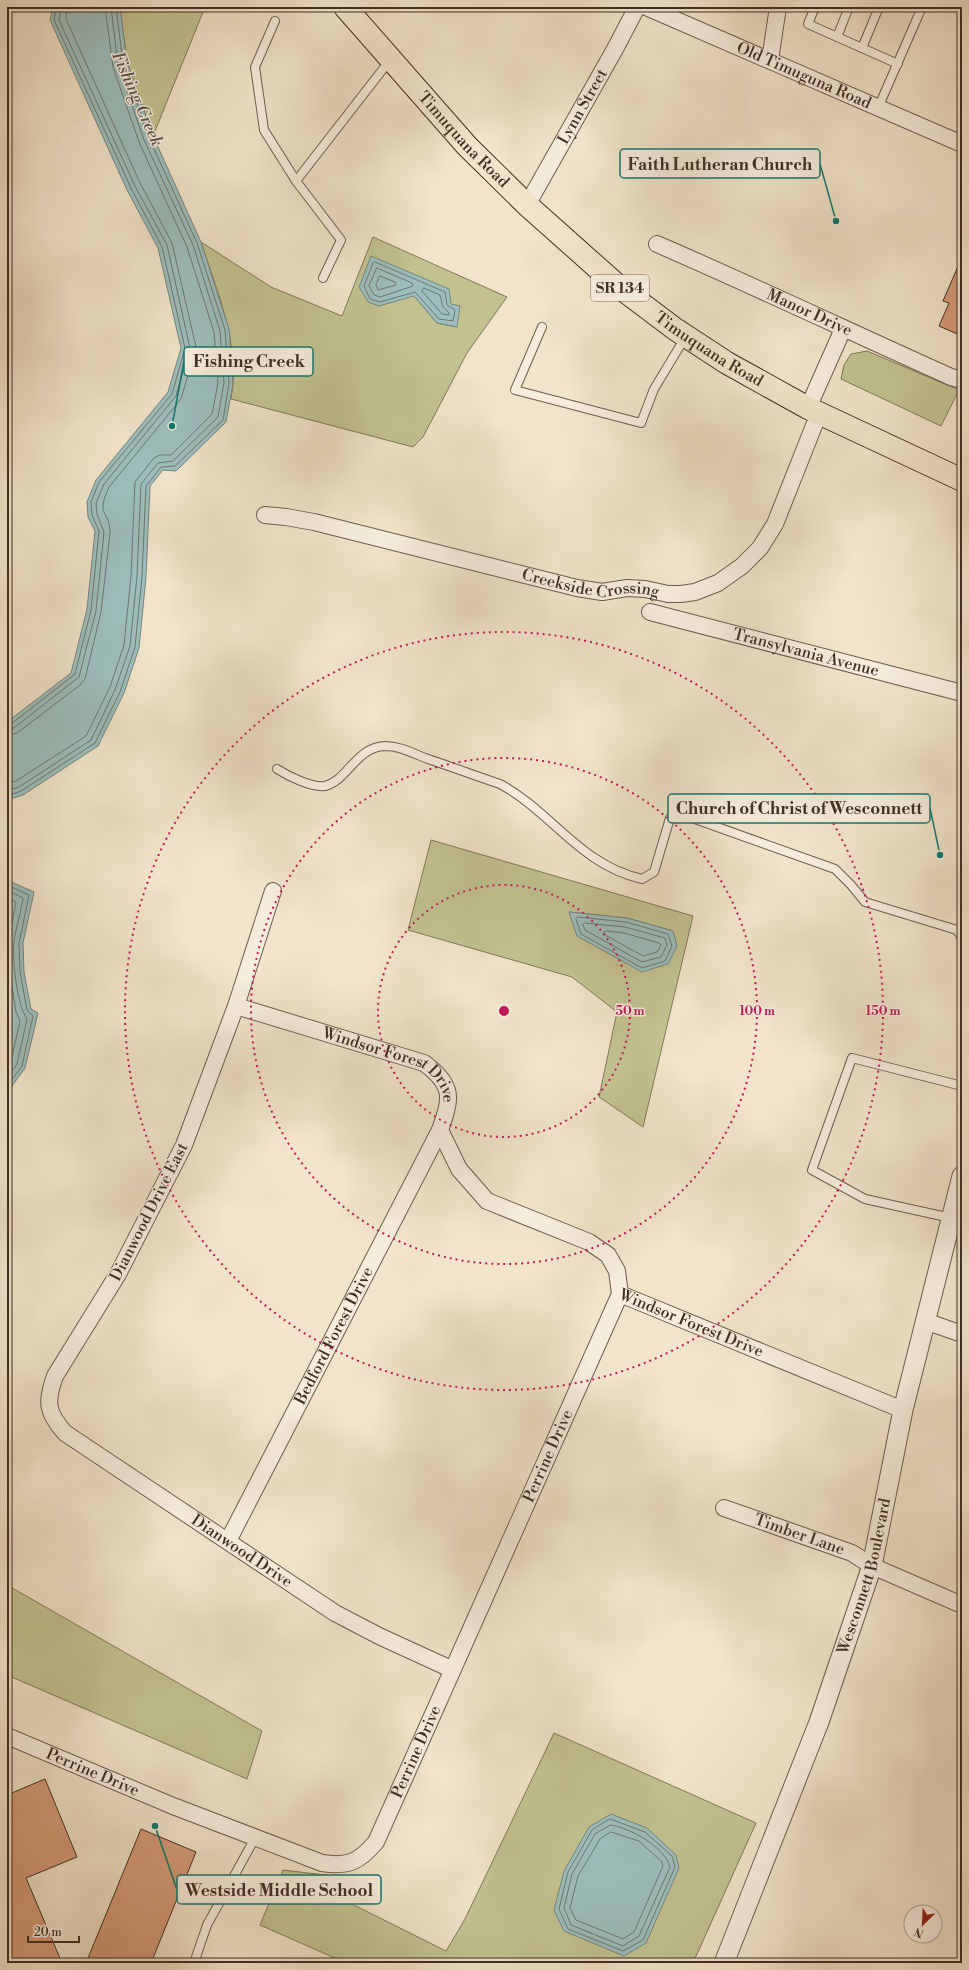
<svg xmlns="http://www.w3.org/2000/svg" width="969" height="1970" font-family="'Libre Bodoni',serif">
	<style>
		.green { fill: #c2c291; stroke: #80785b; fill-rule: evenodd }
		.water { fill: #9cbebc; stroke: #778480 }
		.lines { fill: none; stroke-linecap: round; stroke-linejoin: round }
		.shore { stroke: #6e7670; stroke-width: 1 }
		.building { fill: #d49a77; stroke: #3f2e25 }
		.service-casing { stroke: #6c5c4e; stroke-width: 10 }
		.minor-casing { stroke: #6c5c4e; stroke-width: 18 }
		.tertiary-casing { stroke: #6c5c4e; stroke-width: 21 }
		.primary-casing { stroke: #3f2e25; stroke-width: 24 }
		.service { stroke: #f6eddd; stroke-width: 8 }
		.minor { stroke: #f6eddd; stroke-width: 16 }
		.tertiary { stroke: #f6eddd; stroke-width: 19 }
		.primary { stroke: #f1e4ca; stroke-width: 22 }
		.ring { fill: none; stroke: #c2185b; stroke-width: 2; stroke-dasharray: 2 4 }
		.labels { text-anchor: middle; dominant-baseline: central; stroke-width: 3; stroke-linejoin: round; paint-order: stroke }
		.shield { fill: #f6eddd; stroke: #76675c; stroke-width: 1 }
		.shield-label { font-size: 15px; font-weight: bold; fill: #3f2e25 }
		.street-label { font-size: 16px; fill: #3f2e25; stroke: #f6eddd }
		.water-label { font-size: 17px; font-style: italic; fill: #56524b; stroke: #f6eddd }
		.centre { fill: #c2185b; stroke: #f6eddd; stroke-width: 2 }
		.ring-label { font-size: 12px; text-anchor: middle; font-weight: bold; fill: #c2185b; stroke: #f6eddd; stroke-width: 3; stroke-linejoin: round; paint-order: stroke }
		.leader { fill: none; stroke: #0f766e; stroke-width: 1.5 }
		.callout-dot { fill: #0f766e; stroke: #f6eddd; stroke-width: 1.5 }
		.callout { fill: #f6eddd; stroke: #0f766e; stroke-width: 1.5 }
		.callout-label { font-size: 17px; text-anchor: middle; font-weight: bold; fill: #3f2e25 }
	</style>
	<rect width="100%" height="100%" fill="#f1e4ca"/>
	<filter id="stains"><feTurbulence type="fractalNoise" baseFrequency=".005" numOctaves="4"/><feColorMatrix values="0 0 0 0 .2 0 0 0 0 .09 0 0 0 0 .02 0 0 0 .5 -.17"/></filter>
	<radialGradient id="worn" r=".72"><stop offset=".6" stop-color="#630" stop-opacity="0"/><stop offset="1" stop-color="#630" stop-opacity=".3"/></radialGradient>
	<!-- green -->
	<g class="green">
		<path d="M120,7H205L153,136L127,62Z"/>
		<path d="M373,237L507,297L467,353L423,437L413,447L231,399C241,345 217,292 201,242L271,287L342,316ZM414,296L457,327L437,323Z"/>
		<path d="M867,351L959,390L941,426L841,379L844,365L851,354Z"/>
		<path d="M431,840L693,916L643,1127L599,1097L617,1012L572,977L408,930ZM569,912L627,918L673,931L677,946Z"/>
		<path d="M7,1585L262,1731L247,1779L7,1675Z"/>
		<path d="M554,1733L756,1823L693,1963H346L260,1925L283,1870L342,1877L334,1895L446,1951L465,1919Z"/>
	</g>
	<!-- water -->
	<g class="water">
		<path d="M53,7H120L127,62L153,136L201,242L229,329L233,384L226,422L176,471L163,470L150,486L146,577L139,648L124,693L98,746L23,795L7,800V722L71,673L87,609L95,531L88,517L87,502L96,480L168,392L181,348L158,248L127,190L50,20Z"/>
		<path d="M371,256L449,289L451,304L460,306L457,327L437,323L414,296L379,306L368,302L359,287Z"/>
		<path d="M7,880L34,892L23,943L24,972L31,1009L38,1013L25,1068L7,1093Z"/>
		<path d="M569,912L627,918L673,931L677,946L668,964L642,972L577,936Z"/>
		<path d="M611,1814L647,1828L676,1855L679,1868L646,1943L624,1956L564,1931L554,1910L564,1871L589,1827Z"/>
	</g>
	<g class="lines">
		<!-- shore -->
		<g class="shore">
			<path d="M375,262L445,292L447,305L455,310L453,321L439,319L415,292L380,302L370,299L364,286L373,263Z"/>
			<path d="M377,268L412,283L413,286L380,297L374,295L369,286Z"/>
			<path d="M380,276L395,282L396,285L378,290L376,285Z"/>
			<path d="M424,288L440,295L443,307L449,313V315L442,314L422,291Z"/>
			<path d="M7,725L11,724L75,674L91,610L99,531L92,515L91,502L99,482L172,394L185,348L162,247L131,188L54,20L56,7"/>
			<path d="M7,730L14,728L79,677L96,611L104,532L97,514L96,503L104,484L176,396L190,348L167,245L135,186L59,20L61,7"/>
			<path d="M7,736L17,733L80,685L85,679L101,612L110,533C110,510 95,517 109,487L181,399L196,347L172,243L140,183L66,19L67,7"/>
			<path d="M7,784L16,781L86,736L110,687L124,645L131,576L135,482L154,458L160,455H171L212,414L218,383L214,332L187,247L139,142L113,67L105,7"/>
			<path d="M7,791L19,787L91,740L115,690L130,646L137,576L141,484L158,463L173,461L218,417L224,383L220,331L193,245L144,140L118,65L111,7"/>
			<path d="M7,796L21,791L95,743L120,692L135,647L142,577L146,486L161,467L175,466L223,420L229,383L225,330L197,243L149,138L123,63L116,7"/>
			<path d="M7,885L29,895L19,943L20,972L27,1010L33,1016L22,1066L7,1086"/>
			<path d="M7,890L23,898C21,913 16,927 14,941C12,959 17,1005 27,1019L17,1064L7,1078"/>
			<path d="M7,897L16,902L8,944L10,974L16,1012L20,1021L11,1061L7,1067"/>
			<path d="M578,917L626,922L668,934L672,946L665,961L642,968L581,934L576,919Z"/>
			<path d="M585,923L625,927L665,938L667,945L661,957L642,962L585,930L583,925Z"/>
			<path d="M607,931L624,933L659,943L661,945L657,952L643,956L605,935L604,932Z"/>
			<path d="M610,1819L645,1832L672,1856L675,1867L643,1940L623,1951L568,1929L559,1909L568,1872L592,1830Z"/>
			<path d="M611,1825C630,1828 665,1847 670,1867L639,1936L623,1946L571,1925L564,1908L572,1874L595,1834Z"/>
			<path d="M611,1832L639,1841L662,1862L663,1866L634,1932L623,1939L576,1920L570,1908L578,1876L600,1839Z"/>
		</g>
	</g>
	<!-- building -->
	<g class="building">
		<path d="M962,257V336L939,326L949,303L943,301Z"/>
		<path d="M45,1779L77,1857L26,1878L62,1963H7V1795Z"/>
		<path d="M141,1829L196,1852L151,1963H86Z"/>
	</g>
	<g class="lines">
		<!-- service casing -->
		<g class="service-casing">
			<g id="service">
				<path d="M815,7L808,24L898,64"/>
				<path d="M275,21L255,67L264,130L296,181"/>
				<path d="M837,37L849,7"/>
				<path d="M862,48L879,7"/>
				<path d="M878,108L922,7"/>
				<path d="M323,278L341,240L296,181L390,60"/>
				<path d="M542,327L515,390L641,423L654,389L686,336"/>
				<path d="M277,769C288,776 312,788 325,786C347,781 356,747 385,746C401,746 414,754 428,759C452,767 476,776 500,784C552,812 580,865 642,879L654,872L670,818L678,813L835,869L851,885L865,902L957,930L962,938"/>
				<path d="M951,1218L865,1199L812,1170L852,1058L962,1086"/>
				<path d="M194,1963L207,1925L255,1838"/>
			</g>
		</g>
		<!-- minor casing -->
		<g class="minor-casing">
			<g id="minor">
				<path id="s1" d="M646,7L962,144"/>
				<path d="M770,60L778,7"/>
				<path id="s2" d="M527,205L615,49L637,7"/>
				<path id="s3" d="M657,244C756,287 853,333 951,377L962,380"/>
				<path d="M808,408L843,329"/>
				<path id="s4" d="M265,515L286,517L314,522L577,588L602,592L627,588L645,589L668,594H681L695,592L718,583L742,566L760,548L775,524L819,413"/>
				<path id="s5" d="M650,612L962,693"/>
				<path id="s6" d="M273,891L236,1006L184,1145L118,1274L55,1376C46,1401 46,1412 65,1433L335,1613L379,1636L451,1669"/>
				<path id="s7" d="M236,1006L424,1063C435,1071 449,1084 448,1099C448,1109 443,1121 440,1130L459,1169L487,1201L589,1242L608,1255L617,1271L620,1294"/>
				<path id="s8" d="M620,1294L903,1410"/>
				<path d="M925,1321L962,1334"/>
				<path id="s9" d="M724,1508L852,1553L872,1566L962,1605"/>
				<path id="s10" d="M228,1541L440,1130"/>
				<path id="s11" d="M7,1736L173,1806L322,1863C348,1867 359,1862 376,1842L620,1294"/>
			</g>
		</g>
		<!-- tertiary casing -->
		<g class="tertiary-casing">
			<g id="tertiary">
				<path id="s12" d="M724,1963L819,1722L872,1566L903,1410L962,1176"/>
			</g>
		</g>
		<!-- primary casing -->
		<g class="primary-casing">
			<g id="primary">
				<path id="s13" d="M345,7L467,146L527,205L618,286L675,329L727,363L808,408L962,480"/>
			</g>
		</g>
		<!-- service -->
		<use href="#service" class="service"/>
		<!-- minor -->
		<use href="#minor" class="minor"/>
		<!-- tertiary -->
		<use href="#tertiary" class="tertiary"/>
		<!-- primary -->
		<use href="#primary" class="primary"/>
	</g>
	<!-- distance rings -->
	<g class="ring">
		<circle cx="504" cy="1011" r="126"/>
		<circle cx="504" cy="1011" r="253"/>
		<circle cx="504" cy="1011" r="379"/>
	</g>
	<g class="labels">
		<!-- shield labels -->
		<rect class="shield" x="591" y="275" width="58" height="26" rx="3"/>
		<g class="shield-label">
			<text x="620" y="288">SR 134</text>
		</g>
		<!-- street labels -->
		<g class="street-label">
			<text stroke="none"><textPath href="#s1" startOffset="172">Old Timuguna Road</textPath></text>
			<text stroke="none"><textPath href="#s2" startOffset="113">Lynn Street</textPath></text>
			<text stroke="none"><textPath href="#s13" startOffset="178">Timuquana Road</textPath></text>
			<text stroke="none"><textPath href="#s3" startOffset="167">Manor Drive</textPath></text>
			<text stroke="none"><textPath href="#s13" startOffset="502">Timuquana Road</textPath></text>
			<text stroke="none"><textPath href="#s4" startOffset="334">Creekside Crossing</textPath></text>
			<text stroke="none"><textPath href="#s5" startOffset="161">Transylvania Avenue</textPath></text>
			<text stroke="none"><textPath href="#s7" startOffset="168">Windsor Forest Drive</textPath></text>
			<text transform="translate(149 1212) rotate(-63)">Dianwood Drive East</text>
			<text stroke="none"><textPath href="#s8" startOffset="77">Windsor Forest Drive</textPath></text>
			<text stroke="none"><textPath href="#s10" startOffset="231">Bedford Forest Drive</textPath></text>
			<text stroke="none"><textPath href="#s11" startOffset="824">Perrine Drive</textPath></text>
			<text stroke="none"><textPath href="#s9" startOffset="80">Timber Lane</textPath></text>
			<text stroke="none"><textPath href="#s6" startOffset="809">Dianwood Drive</textPath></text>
			<text stroke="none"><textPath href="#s12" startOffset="412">Wesconnett Boulevard</textPath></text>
			<text stroke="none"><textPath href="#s11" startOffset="500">Perrine Drive</textPath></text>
			<text stroke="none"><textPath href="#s11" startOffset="93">Perrine Drive</textPath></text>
		</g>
		<!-- water labels -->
		<g class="water-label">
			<text transform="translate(137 99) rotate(66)">Fishing Creek</text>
		</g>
	</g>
	<circle cx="504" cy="1011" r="6" class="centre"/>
	<g class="ring-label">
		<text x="630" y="1015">50 m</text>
		<text x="757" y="1015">100 m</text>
		<text x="883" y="1015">150 m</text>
	</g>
	<!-- callouts -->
	<path class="leader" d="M836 221L820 164M172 426L184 361M940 855L930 808M155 1826L177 1890"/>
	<g class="callout-dot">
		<circle cx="836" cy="221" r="4"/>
		<circle cx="172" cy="426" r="4"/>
		<circle cx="940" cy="855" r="4"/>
		<circle cx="155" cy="1826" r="4"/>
	</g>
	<g class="callout">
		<rect x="620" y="149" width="200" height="29" rx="4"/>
		<rect x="184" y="347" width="129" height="29" rx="4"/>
		<rect x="668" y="794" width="262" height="29" rx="4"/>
		<rect x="177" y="1875" width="204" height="29" rx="4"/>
	</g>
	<g class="callout-label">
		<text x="720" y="170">Faith Lutheran Church</text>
		<text x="249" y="367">Fishing Creek</text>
		<text x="799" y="814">Church of Christ of Wesconnett</text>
		<text x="279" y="1896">Westside Middle School</text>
	</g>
	<!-- margin -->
	<rect width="969" height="1970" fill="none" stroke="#f1e4ca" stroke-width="24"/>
	<rect x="8" y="8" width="953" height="1954" fill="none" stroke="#3f2e25" stroke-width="2"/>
	<rect x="12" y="12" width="945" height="1946" fill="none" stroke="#3f2e25"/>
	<!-- north arrow -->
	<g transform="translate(923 1924) rotate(204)"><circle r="19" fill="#f6eddd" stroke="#ada193"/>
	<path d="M0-3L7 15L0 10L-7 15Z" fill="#8f2418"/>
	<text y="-6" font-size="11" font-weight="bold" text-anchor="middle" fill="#3f2e25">N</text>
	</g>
	<!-- scale -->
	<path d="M28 1936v6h51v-6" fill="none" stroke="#3f2e25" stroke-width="2"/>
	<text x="34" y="1936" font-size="12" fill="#3f2e25" stroke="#f6eddd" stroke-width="3" paint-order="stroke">20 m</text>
	<rect width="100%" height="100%" filter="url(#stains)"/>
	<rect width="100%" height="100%" fill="url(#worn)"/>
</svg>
